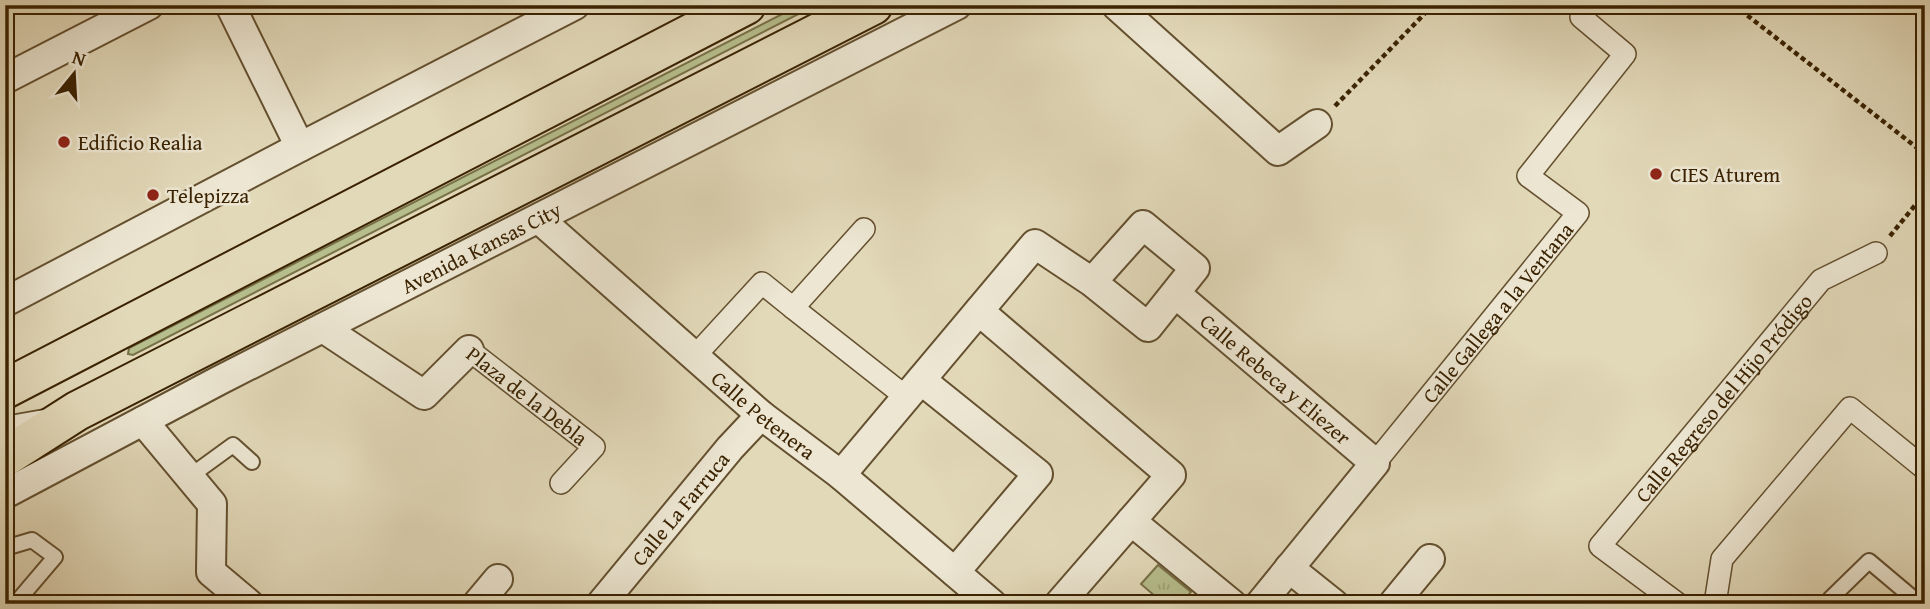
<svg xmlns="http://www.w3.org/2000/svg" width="1930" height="609" font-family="'Gentium Book Plus',serif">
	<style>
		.green { fill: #b6be8d; stroke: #787047; stroke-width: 2 }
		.park { fill: url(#park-tufts); stroke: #787047; stroke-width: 2 }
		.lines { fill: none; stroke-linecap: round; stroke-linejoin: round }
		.service-casing { stroke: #64502f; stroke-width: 18 }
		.pedestrian-casing { stroke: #64502f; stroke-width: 24 }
		.minor-casing { stroke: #64502f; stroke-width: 32 }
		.primary-casing { stroke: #3a2201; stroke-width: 42 }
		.path { stroke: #3a2201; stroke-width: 4.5; stroke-dasharray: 5 3.5; stroke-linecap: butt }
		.service { stroke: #ece6d2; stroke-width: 14 }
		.pedestrian { stroke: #ece6d2; stroke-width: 21 }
		.minor { stroke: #ece6d2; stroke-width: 28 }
		.primary { stroke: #e2d9b9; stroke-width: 38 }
		.poi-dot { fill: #8f2418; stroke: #ece6d2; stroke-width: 2.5 }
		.labels { text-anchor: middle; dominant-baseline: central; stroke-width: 5; stroke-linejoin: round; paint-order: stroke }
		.poi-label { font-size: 21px; fill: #3a2201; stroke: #ece6d2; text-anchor: start }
		.street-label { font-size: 21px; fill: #3a2201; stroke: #ece6d2 }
	</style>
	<defs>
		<pattern id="park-tufts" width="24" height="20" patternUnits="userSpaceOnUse" patternTransform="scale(1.75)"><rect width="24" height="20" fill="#b6be8d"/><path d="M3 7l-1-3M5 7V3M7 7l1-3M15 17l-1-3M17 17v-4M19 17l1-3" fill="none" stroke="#9da378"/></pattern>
	</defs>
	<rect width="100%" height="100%" fill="#e2d9b9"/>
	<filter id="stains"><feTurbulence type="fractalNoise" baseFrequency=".00286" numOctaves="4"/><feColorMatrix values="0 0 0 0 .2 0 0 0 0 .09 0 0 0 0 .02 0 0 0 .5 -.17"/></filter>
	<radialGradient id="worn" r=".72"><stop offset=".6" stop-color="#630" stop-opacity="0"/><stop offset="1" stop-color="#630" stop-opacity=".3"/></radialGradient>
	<!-- green -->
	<path class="green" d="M800,5H816L133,355L128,354L129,348Z"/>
	<!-- park -->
	<path class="park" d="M1158,565L1191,592L1181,604H1164L1141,584Z"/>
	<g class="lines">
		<!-- service casing -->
		<g class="service-casing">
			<g id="service">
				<path d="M5,424L45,417"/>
				<path d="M189,477L233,445L252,462"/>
				<path d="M5,548L32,540L55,557L15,604"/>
				<path d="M1830,599L1869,561L1920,604"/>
			</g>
		</g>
		<!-- pedestrian casing -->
		<g class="pedestrian-casing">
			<g id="pedestrian">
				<path d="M864,229L793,308L906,397"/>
				<path id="s1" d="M469,350L594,447L561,483"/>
				<path d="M695,356L762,283L793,308"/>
				<path id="s2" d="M1375,463L1578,213L1528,176L1625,54L1581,17L1590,5"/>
				<path id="s3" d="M1678,604L1600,546L1821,280L1876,253"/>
				<path d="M1715,604L1722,559L1850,408L1925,469"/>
			</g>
		</g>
		<!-- minor casing -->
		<g class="minor-casing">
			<g id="minor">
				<path d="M230,5L300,147"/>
				<path d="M1116,5L1278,151L1317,124"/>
				<path d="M5,79L149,5"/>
				<path id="s4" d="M539,219L761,415L841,475L992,604"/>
				<path id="s5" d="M1176,294L1375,463L1260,604"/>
				<path d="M5,302L300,147L575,5"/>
				<path d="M979,311L1171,475L1059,604"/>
				<path d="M323,328L424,395L469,350"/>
				<path d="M921,380L1038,474L955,572"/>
				<path d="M143,421L212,504L211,572L249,604"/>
				<path d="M841,475L1035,244L1092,282L1148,327L1195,268L1143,225L1092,282"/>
				<path id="s6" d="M5,494L218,381L957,5"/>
				<path d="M1131,521L1232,604"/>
				<path d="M1289,568L1334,604"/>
				<path d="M477,604L498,579"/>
				<path id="s7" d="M601,604L730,448L761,415"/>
				<path d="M1393,604L1430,559"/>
			</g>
		</g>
		<!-- primary casing -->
		<g class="primary-casing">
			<g id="primary">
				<path d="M5,389L746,5"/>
				<path d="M5,457L77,411L873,5"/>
			</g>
		</g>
		<!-- path -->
		<g class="path">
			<path d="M1734,5L1925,154"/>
			<path d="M985,12L998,5"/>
			<path d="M1335,106L1433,5"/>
			<path d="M1890,236L1925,193"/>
		</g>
		<!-- service -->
		<use href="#service" class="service"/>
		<!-- pedestrian -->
		<use href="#pedestrian" class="pedestrian"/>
		<!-- minor -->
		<use href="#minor" class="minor"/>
		<!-- primary -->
		<use href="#primary" class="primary"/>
	</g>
	<!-- markers -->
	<g class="poi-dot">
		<circle cx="64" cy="142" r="7"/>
		<circle cx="1656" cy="174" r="7"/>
		<circle cx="153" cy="195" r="7"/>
	</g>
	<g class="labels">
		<!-- poi labels -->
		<g class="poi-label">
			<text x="78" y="142">Edificio Realia</text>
			<text x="1670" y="174">CIES Aturem</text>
			<text x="167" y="195">Telepizza</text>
		</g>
		<!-- street labels -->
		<g class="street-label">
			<text stroke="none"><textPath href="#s6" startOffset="536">Avenida Kansas City</textPath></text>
			<text stroke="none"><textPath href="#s2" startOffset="194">Calle Gallega a la Ventana</textPath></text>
			<text stroke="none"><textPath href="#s5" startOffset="131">Calle Rebeca y Eliezer</textPath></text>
			<text stroke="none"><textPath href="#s3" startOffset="290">Calle Regreso del Hijo Pródigo</textPath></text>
			<text stroke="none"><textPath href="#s1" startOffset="74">Plaza de la Debla</textPath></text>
			<text stroke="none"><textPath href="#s4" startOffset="298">Calle Petenera</textPath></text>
			<text stroke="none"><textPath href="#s7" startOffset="124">Calle La Farruca</textPath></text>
		</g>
	</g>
	<!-- margin -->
	<rect width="1930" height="609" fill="none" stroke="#e2d9b9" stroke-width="28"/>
	<rect x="7" y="7" width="1916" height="595" fill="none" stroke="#3a2201" stroke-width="3.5"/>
	<rect x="14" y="14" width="1902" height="581" fill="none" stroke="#3a2201" stroke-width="2"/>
	<!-- north arrow -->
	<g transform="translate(74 74) rotate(18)" stroke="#ece6d2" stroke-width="5" paint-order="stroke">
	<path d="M0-5L12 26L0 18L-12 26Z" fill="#3a2201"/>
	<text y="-10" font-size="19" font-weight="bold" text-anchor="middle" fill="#3a2201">N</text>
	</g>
	<rect width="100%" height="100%" filter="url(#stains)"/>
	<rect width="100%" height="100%" fill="url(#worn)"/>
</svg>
